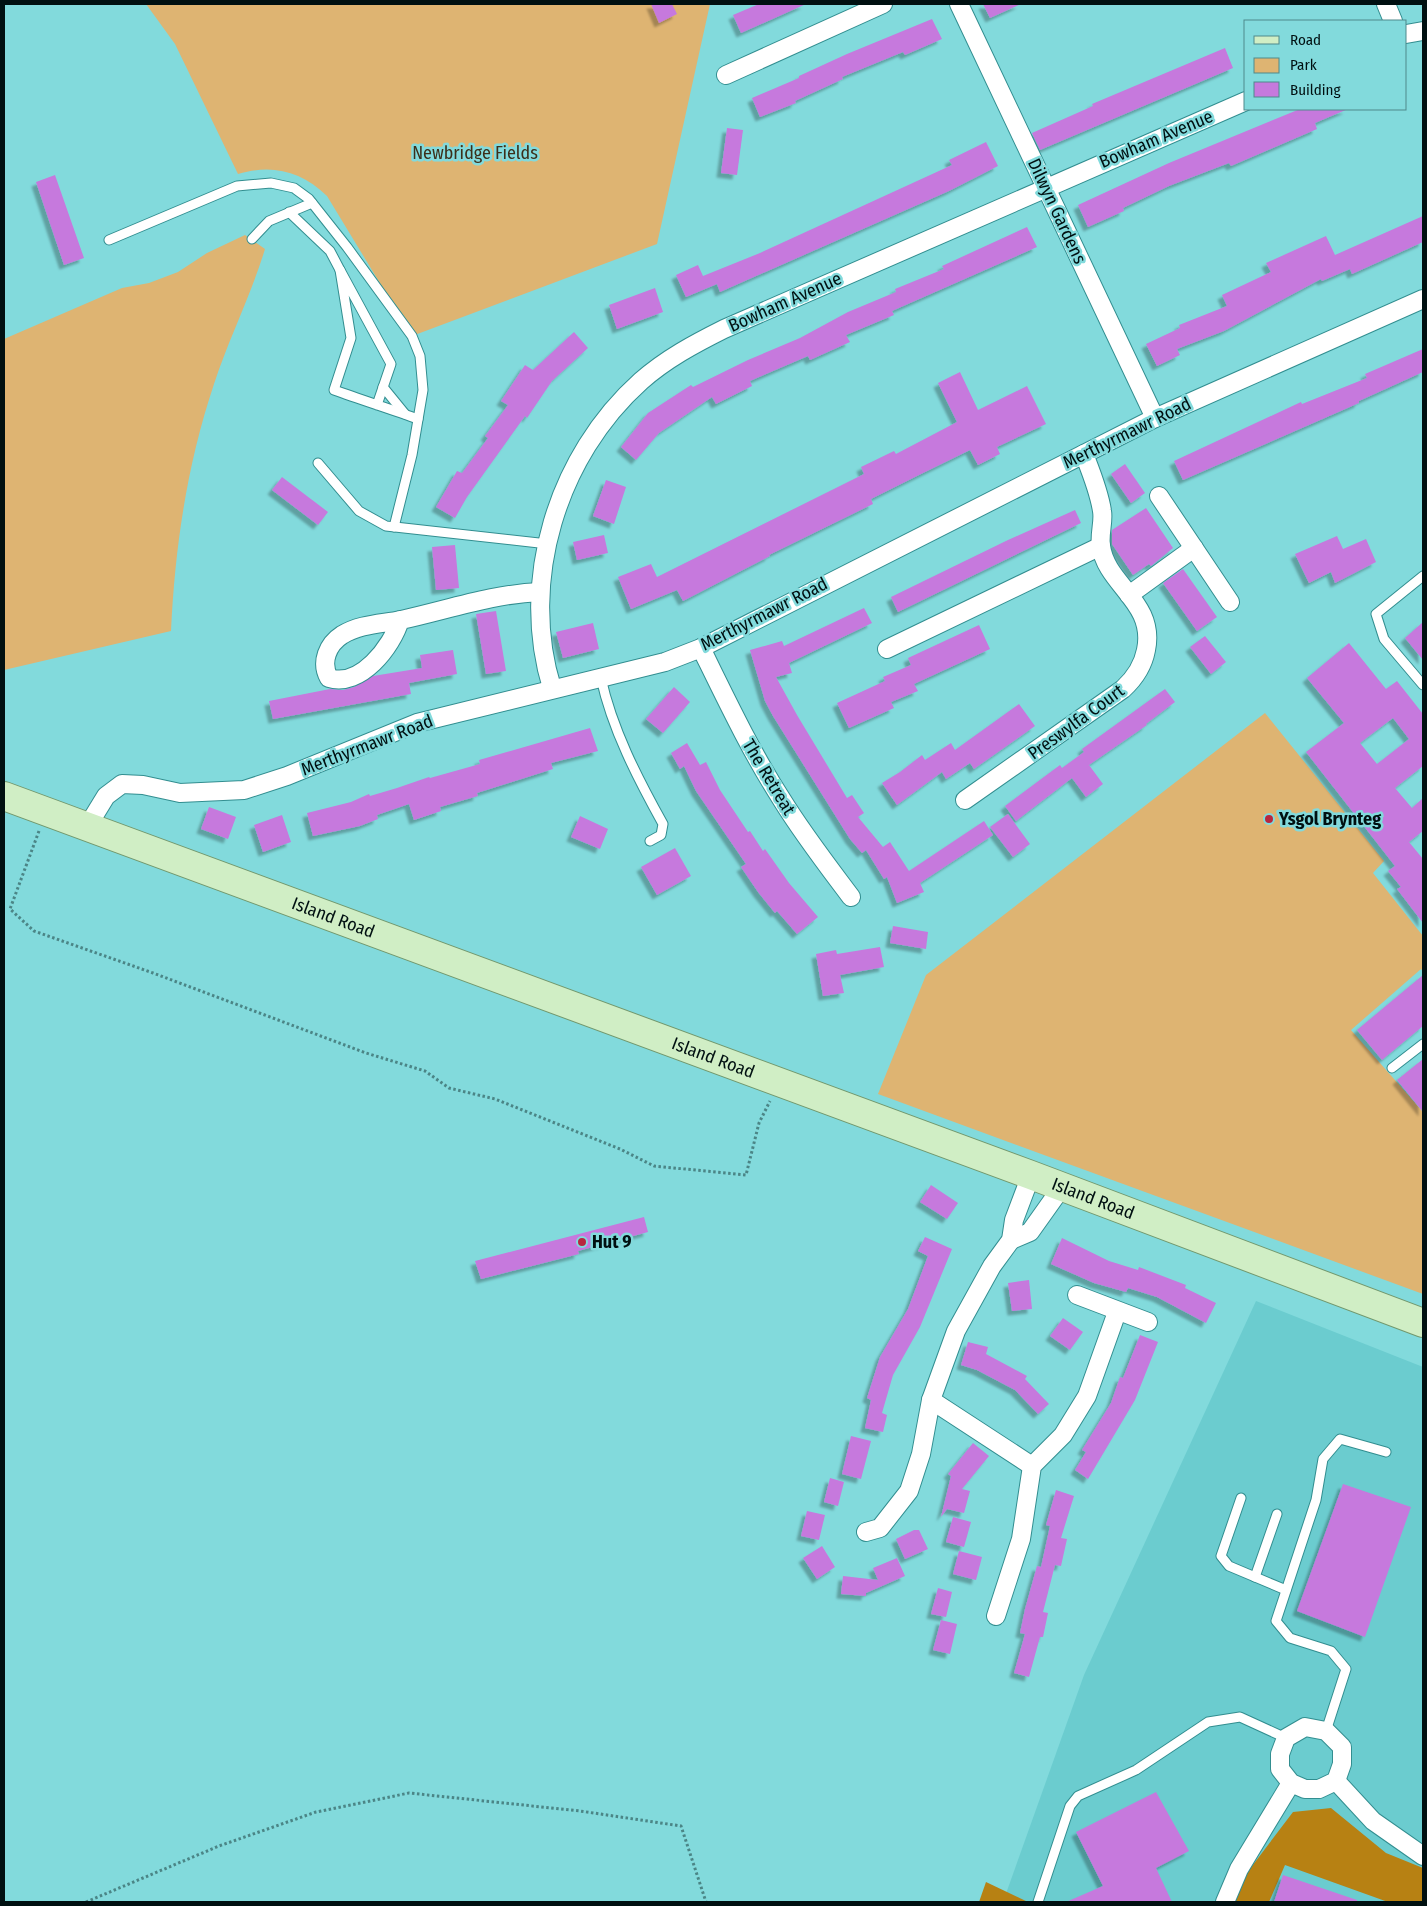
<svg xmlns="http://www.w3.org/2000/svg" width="1427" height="1906" font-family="'Fira Sans Condensed',sans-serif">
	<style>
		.built { fill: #6bcccf }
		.green { fill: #deb472 }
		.forest { fill: #b78113 }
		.building { fill: #c679dd; fill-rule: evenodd; filter: url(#shadow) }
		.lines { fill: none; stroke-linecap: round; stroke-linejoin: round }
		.service-casing { stroke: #328e90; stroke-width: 11 }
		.minor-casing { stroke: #328e90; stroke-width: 20 }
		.primary-casing { stroke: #72986d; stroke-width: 30 }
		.path { stroke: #4b8586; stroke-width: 3; stroke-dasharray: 2.5 2.5; stroke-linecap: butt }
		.service { stroke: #fff; stroke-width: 9 }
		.minor { stroke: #fff; stroke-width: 18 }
		.primary { stroke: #d0eec5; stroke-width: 28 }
		.poi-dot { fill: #b8263e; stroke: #82dadc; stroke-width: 2 }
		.labels { text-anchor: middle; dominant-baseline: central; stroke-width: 5; stroke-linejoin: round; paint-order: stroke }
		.street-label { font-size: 18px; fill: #001011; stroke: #82dadc }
		.park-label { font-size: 18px; fill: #3c2f1a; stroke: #82dadc }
		.poi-label { font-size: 18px; font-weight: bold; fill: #001011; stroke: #82dadc; text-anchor: start }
	</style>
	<defs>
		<filter id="shadow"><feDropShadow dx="-4.5" dy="4.5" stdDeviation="1" flood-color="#0004"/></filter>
	</defs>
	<rect width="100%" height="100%" fill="#82dadc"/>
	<!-- built -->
	<path class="built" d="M1256,1301L1423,1367V1902H1003L1084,1675Z"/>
	<!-- green -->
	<g class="green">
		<path d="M146,4H710L657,244L412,336L327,196C301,171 272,164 238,174L175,44Z"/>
		<path d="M245,235L265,249C251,295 229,338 214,384C187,465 175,546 171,631L4,670V339L122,288L149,283L178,272L207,253Z"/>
		<path d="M1265,713L1384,861L1373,873L1423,936V972L1421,969L1351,1030L1423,1112V1294L878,1094L926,975Z"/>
	</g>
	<!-- forest -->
	<g class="forest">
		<path d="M1331,1808L1386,1853L1423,1868V1902H1388L1285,1865L1269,1902H1235L1243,1878L1293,1812Z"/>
		<path d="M986,1882L1028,1902H979Z"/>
	</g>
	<!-- building -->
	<g class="building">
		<path d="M651,4H672L677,14L659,23Z"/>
		<path d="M759,4H806L741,33L733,15Z"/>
		<path d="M983,4H1021L990,18Z"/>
		<path d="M932,19L942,39L905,55L903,52L842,77L843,79L795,101L796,103L760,117L752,98L799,78V76L847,54Z"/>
		<path d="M1225,48L1233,68L1040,150L1032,133L1093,106L1092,104Z"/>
		<path d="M1300,109H1348L1315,123L1317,129L1231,166L1229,163L1169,186L1123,208L1124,211L1088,227L1078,205L1169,163Z"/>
		<path d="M727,128L743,130L737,175L721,173Z"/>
		<path d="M986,142L998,166L949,191L720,292L717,284L686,297L676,275L698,265L703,276L760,253L952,165L949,160Z"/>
		<path d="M55,175L84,258L64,265L36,182Z"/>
		<path d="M1423,216V242L1352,274L1350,269L1322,281L1321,279L1224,331L1177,349L1180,355L1157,366L1146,344L1180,328L1179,325L1227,306L1222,295L1271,272L1266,263L1326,236L1335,255Z"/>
		<path d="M1027,227L1037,247L892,311L894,315L846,335L850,342L810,360L808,356L750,381L752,386L716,404L712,397L659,433L636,460L621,447L648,413L691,385L693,387L748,360L800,338L848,312L896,292L895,289L944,269L942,266Z"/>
		<path d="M655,288L663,312L617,329L609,305Z"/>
		<path d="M574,332L588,348L552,381L527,418L525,416L467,497L455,518L436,507L457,471L462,473L488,438L485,436L508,405L501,401L525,365L533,370Z"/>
		<path d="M1423,349V372L1359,401V403L1183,480L1174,461L1301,402L1302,404L1367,378L1365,374Z"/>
		<path d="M960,372L978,410L1027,386L1046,424L997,447L1000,454L978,465L970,450L919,475L871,499L873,504L769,555L770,556L683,601L677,590L631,609L618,577L651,564L657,577L864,474L861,467L894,451L896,454L957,422L938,383Z"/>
		<path d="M1125,464L1145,493L1131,503L1111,474Z"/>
		<path d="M282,477L328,512L318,525L272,490Z"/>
		<path d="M606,480L626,487L614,524L593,516Z"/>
		<path d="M1146,508L1173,548L1151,566L1149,564L1133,575L1112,544V530Z"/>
		<path d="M1075,510L1081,523L898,612L891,597L1008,540Z"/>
		<path d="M604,535L608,553L577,560L573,542Z"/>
		<path d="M1337,536L1343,549L1366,539L1376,562L1335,583L1331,572L1309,583L1295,554Z"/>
		<path d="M455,545L459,588L436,590L432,547Z"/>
		<path d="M1183,569L1217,617L1197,631L1163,583Z"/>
		<path d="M864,608L872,623L789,663L792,673L776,677L797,715L847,798L852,795L864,813L858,817L883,847L890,842L909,871L984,821L993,835L920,883L924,892L897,903L887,877L884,879L866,850L862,853L850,839L773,716L765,701L750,650L782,641L784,646Z"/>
		<path d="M496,611L506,671L486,674L476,614Z"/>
		<path d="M1423,622V660L1405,638Z"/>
		<path d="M593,623L599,649L563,658L556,632Z"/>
		<path d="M979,625L990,649L914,684L918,691L891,702L894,708L849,728L837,703L885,681L883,677L911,665L908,658Z"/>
		<path d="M1205,636L1226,662L1211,674L1190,647Z"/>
		<path d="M1349,643L1386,689L1397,681L1423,714V766L1395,788L1412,808L1423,798V831L1409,842L1423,859V923L1397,889L1401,887L1388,871L1395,866L1306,752L1344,723L1307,678ZM1393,718L1409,739L1377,764L1360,743Z"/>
		<path d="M453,650L457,674L409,683L411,694L273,719L269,701L330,689L343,690L354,687L373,676L422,668L420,655Z"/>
		<path d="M674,687L690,702L663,733L646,719Z"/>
		<path d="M1165,689L1175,702L1146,724L1147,725L1089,765L1103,784L1086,797L1072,778L1016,821L1005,806L1060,765L1062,768L1084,752L1082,749Z"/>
		<path d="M1019,704L1035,726L974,769L970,763L946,779L942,772L897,805L882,783L900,772L922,755L925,760L951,743L955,750Z"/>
		<path d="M590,728L598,751L551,763L553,769L477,793L478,796L440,807L441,811L414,820L409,804L377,815L378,819L360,826L313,836L307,813L351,802L369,794L370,796L397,788L429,777L430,778L480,764L479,760Z"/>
		<path d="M687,743L700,765L706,762L720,790L748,832L750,831L763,851L765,849L789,883L818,917L797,934L777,911L775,913L758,892L741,867L746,864L696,791L684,766L680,769L671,753Z"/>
		<path d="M209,807L236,817L228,839L201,829Z"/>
		<path d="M1008,814L1030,844L1013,857L990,827Z"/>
		<path d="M282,815L291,842L263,852L254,825Z"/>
		<path d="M580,816L608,829L600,849L571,837Z"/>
		<path d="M675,848L691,876L657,895L641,867Z"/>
		<path d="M893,926L928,932L926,949L890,943Z"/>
		<path d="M880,947L884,967L840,975L844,993L823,996L816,954L836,950L837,954Z"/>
		<path d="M1423,975V1026L1382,1060L1357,1030Z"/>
		<path d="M1423,1059V1112L1397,1080Z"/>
		<path d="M931,1185L958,1203L947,1219L920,1202Z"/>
		<path d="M644,1217L648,1232L578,1251L579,1254L481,1279L475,1261Z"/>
		<path d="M925,1237L952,1249L920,1327L893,1375L882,1413L887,1415L883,1432L865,1428L871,1400L867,1398L880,1357L908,1309L928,1256L918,1251Z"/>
		<path d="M1062,1238L1109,1261L1138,1270L1139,1267L1186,1285L1185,1288L1216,1303L1206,1323L1157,1297L1128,1288L1126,1292L1094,1283L1051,1264Z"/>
		<path d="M1029,1280L1032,1309L1012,1311L1008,1283Z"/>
		<path d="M1063,1318L1083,1332L1070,1350L1050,1336Z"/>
		<path d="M1140,1335L1158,1342L1135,1400L1088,1479L1075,1470L1086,1452L1082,1450L1111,1403L1120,1377L1123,1378Z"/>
		<path d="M968,1342L988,1347L986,1354L1027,1376L1025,1379L1049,1404L1038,1414L1015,1390L977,1370L961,1365Z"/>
		<path d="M851,1436L871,1441L861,1479L842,1474Z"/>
		<path d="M973,1443L989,1456L962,1489L970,1491L964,1513L947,1509L941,1517L951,1476L948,1474Z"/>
		<path d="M830,1478L844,1482L838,1506L824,1502Z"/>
		<path d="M1343,1484L1411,1507L1365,1637L1297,1611Z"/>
		<path d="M1056,1490L1074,1496L1061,1538L1067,1539L1061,1566L1055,1565L1043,1612L1048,1613L1043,1637H1040L1029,1677L1014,1673L1025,1634L1020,1633L1025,1609L1037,1566L1041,1567L1050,1526L1046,1525Z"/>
		<path d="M807,1511L825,1515L819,1540L801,1536Z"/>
		<path d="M953,1517L971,1522L964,1547L946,1542Z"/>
		<path d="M914,1530H919L928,1549L905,1559L896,1539Z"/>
		<path d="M822,1546L835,1567L817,1579L803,1558Z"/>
		<path d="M959,1551L982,1557L976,1580L953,1574Z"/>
		<path d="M897,1558L905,1576L866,1593V1596L841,1594L843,1576L878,1580L873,1568Z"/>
		<path d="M938,1588L952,1592L946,1617L931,1614Z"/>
		<path d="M941,1620L957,1624L950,1654L933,1650Z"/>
		<path d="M1156,1792L1189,1851L1156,1868L1172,1902H1066L1103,1886L1076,1832Z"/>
		<path d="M1283,1875L1357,1900V1902H1274Z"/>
	</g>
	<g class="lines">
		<!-- service casing -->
		<g class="service-casing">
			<g id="service">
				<path d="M289,212L330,251L340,270"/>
				<path d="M252,239L269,221L312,203"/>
				<path d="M109,240L237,186L271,183L294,188L309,199L347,247L412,336L420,356L423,390L412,455L394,527"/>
				<path d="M383,387L405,414"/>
				<path d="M377,405L391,364L340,270L351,338L334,390C362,400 390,409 418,419"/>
				<path d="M318,463L359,511L386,526L548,544"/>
				<path d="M1423,576L1376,614L1384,639L1423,685"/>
				<path d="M601,678C612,729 638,779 663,824L661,835L650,841"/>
				<path d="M1392,1068L1423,1044"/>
				<path d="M1241,1498L1221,1556L1229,1566L1286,1590"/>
				<path d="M1255,1577L1277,1514"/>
				<path d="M1326,1731L1346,1669L1331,1651L1290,1638L1276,1621L1316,1500L1323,1459L1340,1439L1386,1452"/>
				<path d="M1038,1902L1070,1806L1078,1796L1136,1770L1208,1722L1240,1717L1286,1738"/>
			</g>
		</g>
		<!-- minor casing -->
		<g class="minor-casing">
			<g id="minor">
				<path d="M959,4L1155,418"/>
				<path d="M1386,4L1393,21"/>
				<path d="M1406,34L1423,31"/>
				<path d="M726,75L883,4"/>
				<path d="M1159,496L1230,602"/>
				<path d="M1129,595L1194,548"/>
				<path d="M400,620C392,647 360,688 329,678C320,662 328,644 342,635C360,624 381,624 401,620C447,610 492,594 540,592"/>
				<path d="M701,648C726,699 751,752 782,800C803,834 827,865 851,897"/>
				<path d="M887,649L1101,546"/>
				<path d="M552,688C519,581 557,456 641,381C666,359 694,344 724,329L1246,101"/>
				<path d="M965,800L1123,689C1135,678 1143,666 1146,650C1156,602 1106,585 1101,546C1099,534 1104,522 1102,511C1099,491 1091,472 1084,454"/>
				<path d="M87,827L106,796L122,784L143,785L180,793L244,790L287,776L417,723L665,662L701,648L1155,418L1423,299"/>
				<path d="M1011,1240L1030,1232L1062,1187"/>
				<path d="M1077,1295L1148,1322"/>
				<path d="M931,1400L1032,1466"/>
				<path d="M866,1532L880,1528L909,1491L921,1454L931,1400L956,1331L992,1266L1011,1240L1014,1220L1031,1175"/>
				<path d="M996,1616L1021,1539L1032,1466L1063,1435L1087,1396L1117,1312"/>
				<path d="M1305,1727L1326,1731L1342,1747V1764L1336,1781L1319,1789H1305L1291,1783L1280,1769V1754L1286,1738Z"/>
				<path d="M1336,1781L1373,1821L1423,1856"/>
				<path d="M1225,1902L1239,1869L1291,1783"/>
			</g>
		</g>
		<!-- primary casing -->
		<g class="primary-casing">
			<g id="primary">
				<path id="s1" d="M4,796L1031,1175L1423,1323"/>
			</g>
		</g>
		<!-- path -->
		<g class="path">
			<path d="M39,831L10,909L34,931L153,973L366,1053L425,1071L449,1088L495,1099L620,1149L654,1166L746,1175L759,1123L770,1101"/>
			<path d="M86,1902L219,1846L316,1812L409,1793L580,1811L681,1826L706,1902"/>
		</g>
		<!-- service -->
		<use href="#service" class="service"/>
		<!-- minor -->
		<use href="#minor" class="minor"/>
		<!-- primary -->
		<use href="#primary" class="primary"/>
	</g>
	<!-- markers -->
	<g class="poi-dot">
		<circle cx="1269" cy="819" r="5"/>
		<circle cx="582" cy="1242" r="5"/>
	</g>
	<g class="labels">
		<!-- street labels -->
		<g class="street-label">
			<text transform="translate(1156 139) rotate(-23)">Bowham Avenue</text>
			<text transform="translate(1057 211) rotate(65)">Dilwyn Gardens</text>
			<text transform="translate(785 302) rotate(-24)">Bowham Avenue</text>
			<text transform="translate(1127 433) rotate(-26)">Merthyrmawr Road</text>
			<text transform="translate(764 614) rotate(-27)">Merthyrmawr Road</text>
			<text transform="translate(1076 722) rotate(-36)">Preswylfa Court</text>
			<text transform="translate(367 745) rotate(-21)">Merthyrmawr Road</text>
			<text transform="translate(769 777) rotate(59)">The Retreat</text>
			<text stroke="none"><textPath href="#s1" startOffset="351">Island Road</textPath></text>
			<text stroke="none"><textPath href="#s1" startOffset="756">Island Road</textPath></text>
			<text stroke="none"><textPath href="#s1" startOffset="1161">Island Road</textPath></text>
		</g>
		<!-- park labels -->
		<g class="park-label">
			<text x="475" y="153">Newbridge Fields</text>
		</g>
		<!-- poi labels -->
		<g class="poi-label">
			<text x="1279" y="819">Ysgol Brynteg</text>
			<text x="592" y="1242">Hut 9</text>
		</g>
	</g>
	<!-- border -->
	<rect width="1427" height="1906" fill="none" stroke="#001011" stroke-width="10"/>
	<!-- legend -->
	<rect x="1244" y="20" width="162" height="90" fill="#82dadc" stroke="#4e898b"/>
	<rect x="1254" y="36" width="25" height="8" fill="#d0eec5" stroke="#4e898b"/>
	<text x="1290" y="45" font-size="15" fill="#001011">Road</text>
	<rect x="1254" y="58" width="25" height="15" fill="#deb472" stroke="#4e898b"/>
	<text x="1290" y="70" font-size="15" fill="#001011">Park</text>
	<rect x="1254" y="82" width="25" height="15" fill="#c679dd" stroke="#4e898b"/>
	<text x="1290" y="95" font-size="15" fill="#001011">Building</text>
</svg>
